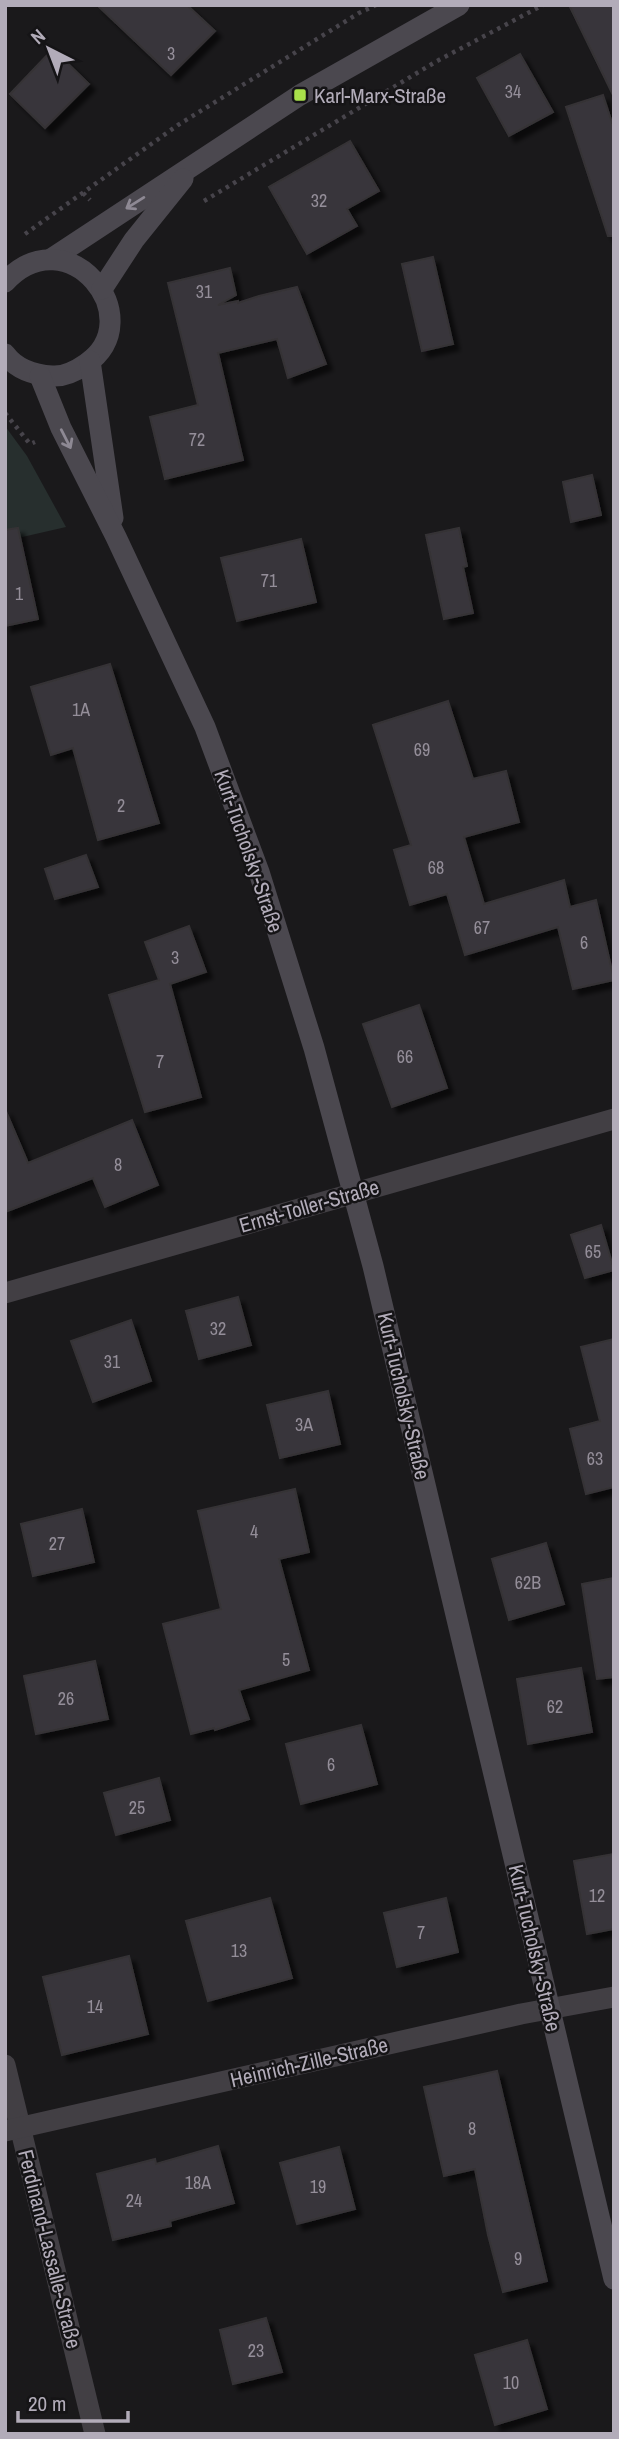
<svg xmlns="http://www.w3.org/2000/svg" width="619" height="2439" font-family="'Archivo Narrow',sans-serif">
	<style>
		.green { fill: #272f2e }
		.building { fill: #39363a; stroke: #353336; stroke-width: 2; filter: url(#shadow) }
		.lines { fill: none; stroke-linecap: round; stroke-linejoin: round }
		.path { stroke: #47444b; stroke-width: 4.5; stroke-dasharray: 3.5 5; stroke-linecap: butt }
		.street { stroke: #423f44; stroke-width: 21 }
		.secondary { stroke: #4b484f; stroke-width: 21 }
		.oneway { stroke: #8e8994 }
		.poi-dot { fill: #a9e14a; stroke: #151416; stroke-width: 2.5 }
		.labels { text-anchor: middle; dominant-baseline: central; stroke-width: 5; stroke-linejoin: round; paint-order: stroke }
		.number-label { font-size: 18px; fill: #948e99 }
		.poi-label { font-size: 21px; fill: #b2acb9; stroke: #151416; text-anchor: start }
		.street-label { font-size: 21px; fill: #b2acb9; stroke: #151416 }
	</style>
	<defs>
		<filter id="shadow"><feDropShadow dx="6" dy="6" stdDeviation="2" flood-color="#0009"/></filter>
	</defs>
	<rect width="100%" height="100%" fill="#1a191b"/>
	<!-- green -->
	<path class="green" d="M5,426L27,456L66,527L5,541Z"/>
	<!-- building -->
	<g class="building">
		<path d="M97,5H187L215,31L171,75Z"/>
		<path d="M569,5H614V97Z"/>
		<path d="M53,49L89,84L45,128L10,94Z"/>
		<path d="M520,54L553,112L509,136L477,78Z"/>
		<path d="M603,95L614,129V236H608L566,107Z"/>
		<path d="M350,141L379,191L347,209L357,226L307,254L269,187Z"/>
		<path d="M433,257L453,344L422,351L402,264Z"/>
		<path d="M230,268L236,295L218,305L238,301V303L259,296L297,287L326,364L288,378L277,339L218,353L243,460L165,479L150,417L198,405L168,283Z"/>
		<path d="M592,475L601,515L571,522L563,482Z"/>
		<path d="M18,528L38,619L5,626V530Z"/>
		<path d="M459,528L467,566L463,567L473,613L444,619L426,535Z"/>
		<path d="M301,539L316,602L237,621L221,558Z"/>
		<path d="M110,664L159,823L98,840L73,748L51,755L31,687Z"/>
		<path d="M448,701L473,779L506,771L519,822L464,837L484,904L564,880L570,907L596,900L614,980L573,989L558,927L465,955L447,894L410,905L394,850L411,845L373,725Z"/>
		<path d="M86,855L98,887L55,899L45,869Z"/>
		<path d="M189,926L206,972L170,984L201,1097L145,1112L109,995L159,980L145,942Z"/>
		<path d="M419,1005L447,1088L392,1107L363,1024Z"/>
		<path d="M5,1109L28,1163L132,1120L158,1185L105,1207L93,1178L5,1212Z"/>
		<path d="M601,1225L614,1270L585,1278L571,1235Z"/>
		<path d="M238,1297L251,1345L199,1359L186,1311Z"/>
		<path d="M131,1320L151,1381L93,1402L71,1341Z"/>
		<path d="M614,1339V1487L586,1494L570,1429L600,1421L581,1347Z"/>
		<path d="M328,1391L340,1444L280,1458L267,1405Z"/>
		<path d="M295,1489L309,1552L279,1559L309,1670L239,1690L249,1719L215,1730L214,1728L191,1734L163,1624L221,1609L198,1511Z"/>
		<path d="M82,1509L94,1562L33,1576L21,1524Z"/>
		<path d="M546,1543L564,1604L509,1620L492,1559Z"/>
		<path d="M614,1578V1677L597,1679L582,1584Z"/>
		<path d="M95,1661L108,1719L36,1734L24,1676Z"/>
		<path d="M581,1668L592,1732L528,1744L517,1679Z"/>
		<path d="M361,1725L377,1784L301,1804L286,1744Z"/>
		<path d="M159,1778L170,1820L116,1835L104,1793Z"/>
		<path d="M614,1854V1929L587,1934L574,1861Z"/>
		<path d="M270,1898L292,1978L208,2001L186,1921Z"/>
		<path d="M446,1898L458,1952L397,1967L384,1913Z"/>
		<path d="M129,1956L148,2034L62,2055L43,1977Z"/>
		<path d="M497,2071L547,2281L503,2292L488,2235L475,2169L444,2176L424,2087Z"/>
		<path d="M218,2146L234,2203L170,2221L171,2226L113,2240L97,2174L155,2159L156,2164Z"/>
		<path d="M339,2147L355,2209L297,2224L280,2163Z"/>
		<path d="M266,2318L282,2372L233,2384L220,2330Z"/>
		<path d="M527,2340L547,2409L495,2425L475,2355Z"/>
	</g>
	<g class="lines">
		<!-- path -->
		<g class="path">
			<path d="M83,193L90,200"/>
			<path d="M204,201L437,61L543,5"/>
			<path d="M25,234L178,125L359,13L376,5"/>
			<path d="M5,413L30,444L35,442"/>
		</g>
		<!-- street -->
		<g class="street">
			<path d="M5,1293L614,1119"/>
			<path d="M5,2065L95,2434"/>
			<path d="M5,2131L521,2014L614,1997"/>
		</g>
		<!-- secondary -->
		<g class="secondary">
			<path d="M51,259L300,95L459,5"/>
			<path d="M5,282C68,214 152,319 86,364C76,371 65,377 52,376C34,375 16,369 5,354"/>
			<path d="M102,289L134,240L183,179"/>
			<path d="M90,361L113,518"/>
			<path d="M40,376L61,428L116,537L205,727L259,872L314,1048L373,1266L614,2279"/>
		</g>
	</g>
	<!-- one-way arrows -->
	<defs><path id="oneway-shaft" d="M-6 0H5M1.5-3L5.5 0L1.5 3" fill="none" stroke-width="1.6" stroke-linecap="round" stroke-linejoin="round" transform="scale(1.75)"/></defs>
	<g class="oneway">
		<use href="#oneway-shaft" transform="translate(135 203) rotate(148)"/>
		<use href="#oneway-shaft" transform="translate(66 439) rotate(63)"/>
	</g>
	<!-- markers -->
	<rect class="poi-dot" x="293" y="88" width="14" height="14" rx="3.5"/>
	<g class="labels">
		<!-- number labels -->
		<g class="number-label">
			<text x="171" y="53">3</text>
			<text x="513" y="91">34</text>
			<text x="319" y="200">32</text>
			<text x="204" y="291">31</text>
			<text x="197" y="439">72</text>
			<text x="269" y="580">71</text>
			<text x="19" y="593">1</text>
			<text x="81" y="709">1A</text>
			<text x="422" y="749">69</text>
			<text x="121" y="805">2</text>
			<text x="436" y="867">68</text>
			<text x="482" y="927">67</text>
			<text x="584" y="942">6</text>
			<text x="175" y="957">3</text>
			<text x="405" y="1056">66</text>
			<text x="160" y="1061">7</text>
			<text x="118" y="1164">8</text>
			<text x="593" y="1251">65</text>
			<text x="218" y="1328">32</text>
			<text x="112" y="1361">31</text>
			<text x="304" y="1424">3A</text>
			<text x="595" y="1458">63</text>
			<text x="254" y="1531">4</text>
			<text x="57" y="1543">27</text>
			<text x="528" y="1582">62B</text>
			<text x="286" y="1659">5</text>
			<text x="66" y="1698">26</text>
			<text x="555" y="1706">62</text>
			<text x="331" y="1764">6</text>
			<text x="137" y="1807">25</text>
			<text x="597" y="1895">12</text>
			<text x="421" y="1932">7</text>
			<text x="239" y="1950">13</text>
			<text x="95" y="2006">14</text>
			<text x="472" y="2128">8</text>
			<text x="198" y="2182">18A</text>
			<text x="318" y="2186">19</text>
			<text x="134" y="2200">24</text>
			<text x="518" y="2258">9</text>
			<text x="256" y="2350">23</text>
			<text x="511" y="2382">10</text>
		</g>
		<!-- poi labels -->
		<g class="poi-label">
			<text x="314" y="95">Karl-Marx-Straße</text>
		</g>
		<!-- street labels -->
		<g class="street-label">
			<text transform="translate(249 851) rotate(71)">Kurt-Tucholsky-Straße</text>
			<text transform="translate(309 1206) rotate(-16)">Ernst-Toller-Straße</text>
			<text transform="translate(404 1396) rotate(77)">Kurt-Tucholsky-Straße</text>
			<text transform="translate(535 1948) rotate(77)">Kurt-Tucholsky-Straße</text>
			<text transform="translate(309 2062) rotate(-13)">Heinrich-Zille-Straße</text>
			<text transform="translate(50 2249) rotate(76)">Ferdinand-Lassalle-Straße</text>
		</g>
	</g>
	<!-- border -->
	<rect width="619" height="2439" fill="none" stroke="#b2acb9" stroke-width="14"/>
	<!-- north arrow -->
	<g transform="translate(49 49) rotate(318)" stroke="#151416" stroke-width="5" paint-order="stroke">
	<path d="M0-5L12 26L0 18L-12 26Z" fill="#b2acb9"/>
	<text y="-10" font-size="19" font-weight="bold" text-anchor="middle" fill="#b2acb9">N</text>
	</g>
	<!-- scale -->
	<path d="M18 2411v10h110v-10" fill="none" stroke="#b2acb9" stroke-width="3.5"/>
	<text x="28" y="2411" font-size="21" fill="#b2acb9" stroke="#151416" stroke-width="5" paint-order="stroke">20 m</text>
</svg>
